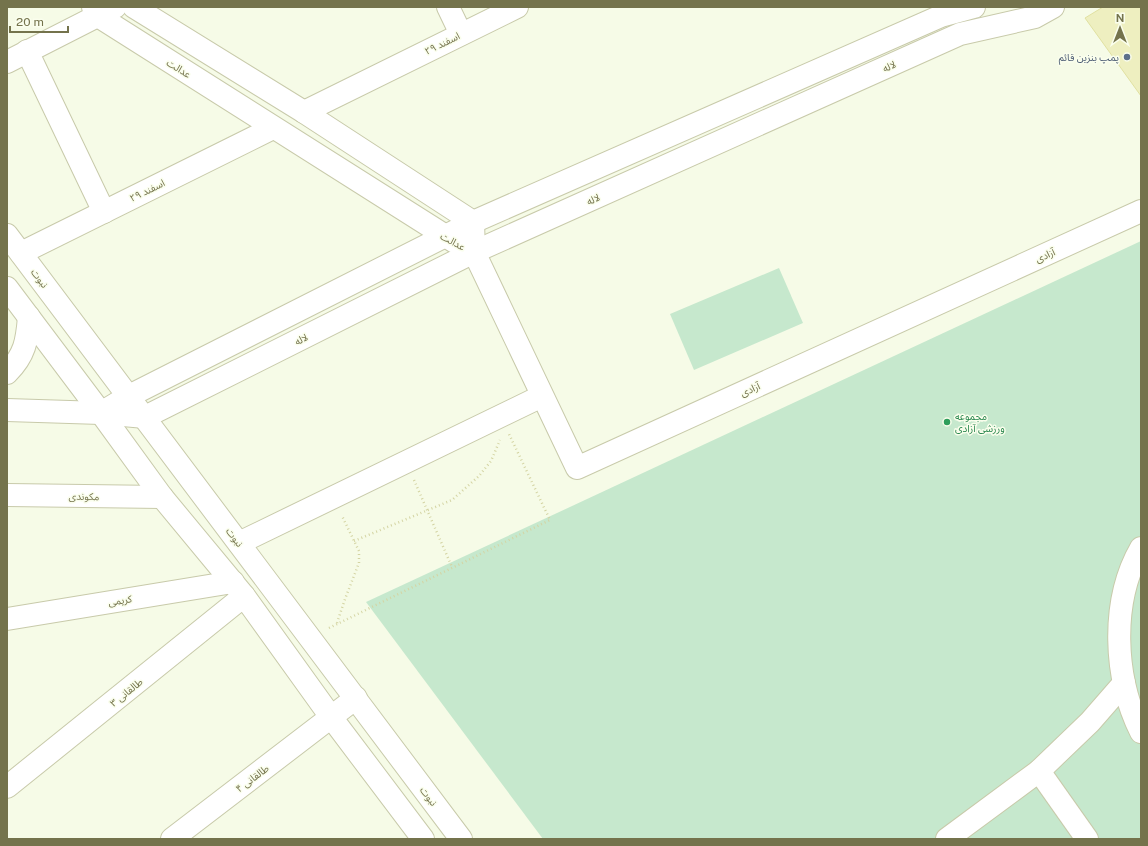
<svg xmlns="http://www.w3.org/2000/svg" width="1148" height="846" font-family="'Public Sans','Noto Sans Arabic',sans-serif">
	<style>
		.green { fill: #c6e8cd }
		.building { fill: #eeefc0; stroke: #e1e1a1 }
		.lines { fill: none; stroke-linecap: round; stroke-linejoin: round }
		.minor-casing { stroke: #c8caaa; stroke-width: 24 }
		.path { stroke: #d4d4a3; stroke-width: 2.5; stroke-dasharray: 1 3; stroke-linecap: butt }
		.minor { stroke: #fff; stroke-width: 22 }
		.service-dot { fill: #5c6f8a; stroke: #fafeed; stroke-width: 1.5 }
		.leisure-dot { fill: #2e9e5b; stroke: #fafeed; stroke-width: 1.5 }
		.labels { text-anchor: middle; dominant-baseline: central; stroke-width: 3; stroke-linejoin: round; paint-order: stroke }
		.street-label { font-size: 10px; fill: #74734c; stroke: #fafeed }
		.service-label { font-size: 10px; fill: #4e5e75; stroke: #fafeed; text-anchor: end }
		.leisure-label { font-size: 10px; fill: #27864d; stroke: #fafeed; text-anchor: start }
	</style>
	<rect width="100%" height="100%" fill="#f6fbe7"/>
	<!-- green -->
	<g class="green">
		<path d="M1141,241V839H543L366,602Z"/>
		<path d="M779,268L803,323L694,370L670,314Z"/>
	</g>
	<!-- building -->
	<path class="building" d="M1103,7H1141V96L1085,18Z"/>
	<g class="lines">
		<!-- minor casing -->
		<g class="minor-casing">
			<g id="minor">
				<path d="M93,7L98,16L455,242"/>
				<path d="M134,7L304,112L473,222L474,252L577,468L1141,211"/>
				<path d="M448,7L461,34"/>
				<path d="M27,51L104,212"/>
				<path d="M7,62L115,7"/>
				<path d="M304,112L517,7"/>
				<path d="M7,235L461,839"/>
				<path d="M21,253L273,128"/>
				<path d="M7,288L101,413L162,497L244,596L331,717L423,839"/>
				<path d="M7,373C25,355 27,341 29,317"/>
				<path d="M7,410L101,413L145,417L474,252L960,34L1035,17L1053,7"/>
				<path d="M101,413L129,396L473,222L941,16L974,7"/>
				<path d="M7,495L162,497"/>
				<path d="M239,543L542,396"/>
				<path d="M1141,548C1110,602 1114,678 1141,732"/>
				<path d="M7,619L233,582"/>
				<path d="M1039,771L1087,839"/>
				<path d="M7,787L244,596"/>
				<path d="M172,839L356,698"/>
				<path d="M947,839L1039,771L1090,722L1124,683"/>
			</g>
		</g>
		<!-- path -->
		<g class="path">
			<path d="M414,480L452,567"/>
			<path d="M354,541L452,500L479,476L491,461L500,440"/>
			<path d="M337,623L345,599L359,563V551L342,516"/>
			<path d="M329,628L550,520L509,434"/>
		</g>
		<!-- minor -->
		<use href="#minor" class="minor"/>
	</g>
	<!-- markers -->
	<circle class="service-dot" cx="1127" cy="57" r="4"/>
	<circle class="leisure-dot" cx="947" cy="422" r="4"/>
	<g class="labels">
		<!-- street labels -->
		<g class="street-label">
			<text transform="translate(442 43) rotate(-26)">۲۹ اسفند</text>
			<text transform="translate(889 66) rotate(-24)">لاله</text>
			<text transform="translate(179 68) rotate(32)">عدالت</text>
			<text transform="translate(147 190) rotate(-26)">۲۹ اسفند</text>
			<text transform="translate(593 199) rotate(-24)">لاله</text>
			<text transform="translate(453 241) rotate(29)">عدالت</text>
			<text transform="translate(1045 255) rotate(-24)">آزادی</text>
			<text transform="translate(40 278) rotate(53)">نبوت</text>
			<text transform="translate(301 339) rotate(-27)">لاله</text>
			<text transform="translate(750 389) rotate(-24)">آزادی</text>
			<text transform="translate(84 496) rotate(1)">مکوندی</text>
			<text transform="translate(235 537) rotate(53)">نبوت</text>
			<text transform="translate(120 600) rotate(-9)">کریمی</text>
			<text transform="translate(126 692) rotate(-39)">طالقانی ۳</text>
			<text transform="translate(252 778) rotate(-37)">طالقانی ۴</text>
			<text transform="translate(429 796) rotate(53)">نبوت</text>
		</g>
		<!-- service labels -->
		<g class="service-label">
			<text x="1119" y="57">پمپ بنزین قائم</text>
		</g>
		<!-- leisure labels -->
		<g class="leisure-label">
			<text x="955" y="416">مجموعه<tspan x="955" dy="12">ورزشی آزادی</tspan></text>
		</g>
	</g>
	<!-- border -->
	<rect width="1148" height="846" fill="none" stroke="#74734c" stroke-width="16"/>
	<!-- north arrow -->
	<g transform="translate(1120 28)" stroke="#fafeed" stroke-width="3" paint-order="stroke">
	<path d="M0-3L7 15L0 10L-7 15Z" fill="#74734c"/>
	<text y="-6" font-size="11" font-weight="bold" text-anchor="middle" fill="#74734c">N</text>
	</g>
	<!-- scale -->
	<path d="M10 26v6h58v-6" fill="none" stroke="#74734c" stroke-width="2"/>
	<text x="16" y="26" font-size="12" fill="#74734c" stroke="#fafeed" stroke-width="3" paint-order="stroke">20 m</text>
</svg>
